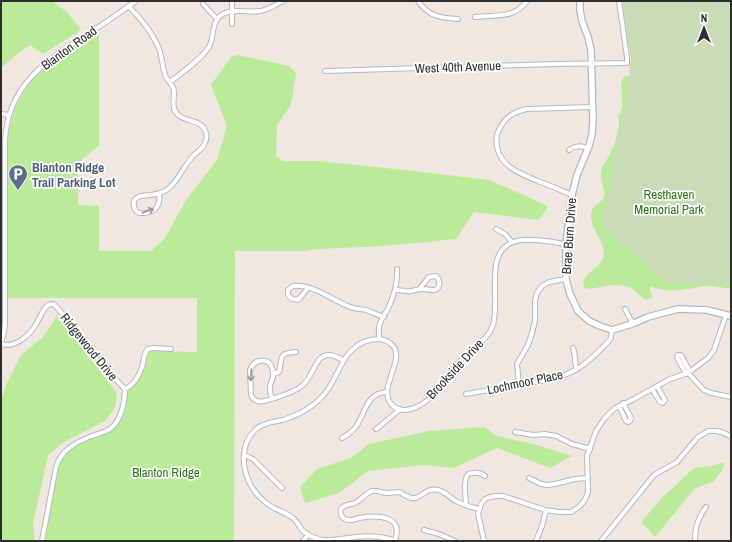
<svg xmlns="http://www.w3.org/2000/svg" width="732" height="542" font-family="'Archivo Narrow',sans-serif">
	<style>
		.green { fill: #b9eb98 }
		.cemetery { fill: #cadcb5 }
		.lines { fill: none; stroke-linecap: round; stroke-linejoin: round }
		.street-casing { stroke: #b4b7c2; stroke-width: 6 }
		.secondary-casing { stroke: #b4b7c2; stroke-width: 8 }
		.street { stroke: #fff; stroke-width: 4 }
		.secondary { stroke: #fff; stroke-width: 5.5 }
		.oneway { stroke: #969696 }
		.labels { text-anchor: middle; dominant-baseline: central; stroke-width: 3.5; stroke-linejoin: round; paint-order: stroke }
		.street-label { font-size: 13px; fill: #2e2e2e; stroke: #fff }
		.service-label { font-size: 13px; font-weight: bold; fill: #4e5e75; stroke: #fff; text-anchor: start }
		.park-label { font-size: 13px; fill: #2e7514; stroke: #fff }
	</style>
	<rect width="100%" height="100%" fill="#f0e8e0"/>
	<!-- green -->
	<g class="green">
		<path d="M1,1H52L67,12L81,30L43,54L30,45L17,54L1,68Z"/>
		<path d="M99,31V145L78,163V205L99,206V251H151L165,238L186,200L217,160L227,126L211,85L231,57L238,55L289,66L296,73L291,105L277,125L276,156L283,161H319L413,171L489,180L548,206L539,220L474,212L456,239L384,246L317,249L304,251H235L234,541H45L59,462L68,451L73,447L84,441L111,432L119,423L124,414L126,408L127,392L133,386L142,372L146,355L148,351L197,352V298H8V141C11,109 23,87 47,66Z"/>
		<path d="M625,76L632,77L731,239V289C722,288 712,285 703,286C697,287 692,289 687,289C675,291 663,291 652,287L650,288V290L652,297L651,299C640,302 638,289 628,287C621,285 613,285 606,286C597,287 594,290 585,288C576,275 603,269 604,254C605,243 591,229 591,217C591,204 600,205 604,197C606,192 600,181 601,173C602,164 606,162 610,154C613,148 616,141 617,134C618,130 619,126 619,122C619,121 618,117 618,116C619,113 622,111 622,108C623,105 622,102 622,99C622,97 622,95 622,93C622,91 621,89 621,87C620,83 623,79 625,76Z"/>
		<path d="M57,316L117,393L115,408L105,421L64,442L48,455L33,524L35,541H2L1,400L7,383L21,355L43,337Z"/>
		<path d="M484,427L497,436L533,444L572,456L550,468L497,448L454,468L424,465L368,471L339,493L305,503L300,487L317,469L351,458L369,444L429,431Z"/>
		<path d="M724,462L723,469L714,481L694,489L655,537L641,522L662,498L694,468L711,466Z"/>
	</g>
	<!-- cemetery -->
	<path class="cemetery" d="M622,1H731V284L666,283L601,225L627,89L631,59Z"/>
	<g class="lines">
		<!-- street casing -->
		<g class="street-casing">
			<g id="street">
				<path d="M232,1V24"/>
				<path d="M418,1C428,16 440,18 458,19"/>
				<path d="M203,4L217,19"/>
				<path d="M129,6C137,16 147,25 153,37C157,43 160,50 161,56C163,63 163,71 166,77C168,81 171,84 173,87C176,95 171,104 175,111C182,124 202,117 206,133C207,136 206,141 204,145C202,149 197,152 194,155C184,165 179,180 168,189C163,193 157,194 151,195C144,195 131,196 134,206C134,208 135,210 137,212C139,214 142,213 145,213C156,212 161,204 159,194"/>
				<path d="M475,17C495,14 513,20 527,1"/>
				<path d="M325,71L554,64L627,63V57L619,1"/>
				<path d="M170,82C183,72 199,61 209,47C215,37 210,21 223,14C234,8 248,13 260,11C268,10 275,5 283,1"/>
				<path d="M1,114L9,115"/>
				<path d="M569,150C575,145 581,146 588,148"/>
				<path d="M572,195C560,190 549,185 538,181C521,174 501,167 497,147C496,141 496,135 499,130C505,117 513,112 527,109L593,107"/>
				<path d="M496,229L505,234L512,242"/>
				<path d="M308,288L298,300L292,299L288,295V290L293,286C313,284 330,299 348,306C354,309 360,309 366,310C372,312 378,315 384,317"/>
				<path d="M396,290C401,290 407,292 412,291C416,290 419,289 422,289C428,288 437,294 439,285C440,281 439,279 436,276L429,277L420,288"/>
				<path d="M625,309L633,324"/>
				<path d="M379,339C379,334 378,328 380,323C382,318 385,313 388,309C394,296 398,283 397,269"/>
				<path d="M1,343L4,333L5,323V140C8,86 44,62 85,36C102,25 119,13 136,1"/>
				<path d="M1,344C14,348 28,337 35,326C39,320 41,313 46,307L48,305L53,304C61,309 66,321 72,328C89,349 106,370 125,389"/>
				<path d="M573,348C576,355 574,363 577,369"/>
				<path d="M688,373L704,390L711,393L731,397"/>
				<path d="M273,374L279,372C283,358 277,353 296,352"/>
				<path d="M686,374L677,357L678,355H681L690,372"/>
				<path d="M519,385L517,364L528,345L532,333L535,321V300L537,293L542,286L549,282L566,279"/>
				<path d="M125,389C134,385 140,374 143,364C144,358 144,353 148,349L153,348L171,349"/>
				<path d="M652,389L660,402L663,403L665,400L657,386"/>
				<path d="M466,394L548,380C578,373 587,363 608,342L611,338L612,330"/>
				<path d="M272,399C271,396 270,393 270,390C269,385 272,381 273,377C274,368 270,358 259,361C255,362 252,365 250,370L251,395C255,404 263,402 271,399C282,396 295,392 303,385C307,381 310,376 312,372C316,365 319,355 329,355C334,355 339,358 343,360"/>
				<path d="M619,406L626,421L628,422L630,421L631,418L623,403"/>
				<path d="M376,429L379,427L386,421L397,412L400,409"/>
				<path d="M515,432L533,435L545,434L556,436L572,444L590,449"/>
				<path d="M342,438C347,435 351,433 355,428C366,414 365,393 387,392"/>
				<path d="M244,455L253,459L282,488"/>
				<path d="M529,478L541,484L547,485L555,484L575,479L588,478"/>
				<path d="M466,505C466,498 463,481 467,476C469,473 470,473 473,473C478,472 481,473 485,476"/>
				<path d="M424,530L439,534L455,541"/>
				<path d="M395,540C404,515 377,515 359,518C356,519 351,521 348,520C342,519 339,513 341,509C344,504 350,505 355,503C361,500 366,493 372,491C377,490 382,493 387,493C391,493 395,492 399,492C404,494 408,498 413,498C422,499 425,487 438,490C445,491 450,498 456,501C463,505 471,507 479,509"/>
				<path d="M42,541L56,467C61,450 76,442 92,436C98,434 105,432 110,429C121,421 125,402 125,389"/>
				<path d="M303,541L308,535"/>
				<path d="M396,541C380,535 365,535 348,538C338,539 328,542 318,539C312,537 306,534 302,530C299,526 297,521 293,518C288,514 282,512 276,509C272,507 267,504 264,501C244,485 235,450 255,430C262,423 273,422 283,420C296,416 309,409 319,400C326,393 332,384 336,375C341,366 344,357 352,350C359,343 369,339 379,339C383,339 387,341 390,343C410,358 374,388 393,406C396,409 398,409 403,410C412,411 423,404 430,398C438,390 444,380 451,371C456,365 463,358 469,352C477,345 488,338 492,328C496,317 495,305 495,294C495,283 494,271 497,260C506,230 543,241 566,244"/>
				<path d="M484,541L478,514L481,504L485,499L490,497L496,496H503L545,510L559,512H571L579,507L585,500L588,492L587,456L596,431L604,419L615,408L634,399L670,379L688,373L708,358L714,350L726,315"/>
				<path d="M536,541L542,526L544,518L546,511"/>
				<path d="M601,541L654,475L677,462L698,437L708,431H717L724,433L730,436L731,438"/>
				<path d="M695,541C695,526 698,519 706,507"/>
			</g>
		</g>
		<!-- secondary casing -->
		<g class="secondary-casing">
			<path id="secondary" d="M580,1V10L582,21L588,37L591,50L593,120L592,134L589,146L577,175L572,195L566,244V279L570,294L578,311L589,321L600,326L612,330L632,324L648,317L678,309L707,310L731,316"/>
		</g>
		<!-- street -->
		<use href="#street" class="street"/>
		<!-- secondary -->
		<use href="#secondary" class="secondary"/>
	</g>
	<!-- one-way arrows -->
	<defs><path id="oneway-shaft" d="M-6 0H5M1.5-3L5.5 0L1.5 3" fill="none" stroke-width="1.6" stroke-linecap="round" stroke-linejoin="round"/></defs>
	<g class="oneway">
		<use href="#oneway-shaft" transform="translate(148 211) rotate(-18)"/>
		<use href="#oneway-shaft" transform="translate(251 375) rotate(94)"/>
	</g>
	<!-- icons -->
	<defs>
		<g id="parking-pin" transform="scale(1)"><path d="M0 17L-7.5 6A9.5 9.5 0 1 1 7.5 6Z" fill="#5c6f8a" stroke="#fff"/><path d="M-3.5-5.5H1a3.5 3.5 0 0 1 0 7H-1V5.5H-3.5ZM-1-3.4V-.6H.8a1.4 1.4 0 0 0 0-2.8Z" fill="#fff"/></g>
	</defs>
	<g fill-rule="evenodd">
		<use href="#parking-pin" x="18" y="174"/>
	</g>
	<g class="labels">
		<!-- street labels -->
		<g class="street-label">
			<text transform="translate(69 48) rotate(-36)">Blanton Road</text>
			<text transform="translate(458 67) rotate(-2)">West 40th Avenue</text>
			<text transform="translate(569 236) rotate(-86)">Brae Burn Drive</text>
			<text transform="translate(89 347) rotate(51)">Ridgewood Drive</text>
			<text transform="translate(455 369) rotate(-47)">Brookside Drive</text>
			<text transform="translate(525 382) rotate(-12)">Lochmoor Place</text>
		</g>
		<!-- service labels -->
		<g class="service-label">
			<text x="32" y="167">Blanton Ridge<tspan x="32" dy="15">Trail Parking Lot</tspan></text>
		</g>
		<!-- park labels -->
		<g class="park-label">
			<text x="669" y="194">Resthaven<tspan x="669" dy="15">Memorial Park</tspan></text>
			<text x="166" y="472">Blanton Ridge</text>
		</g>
	</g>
	<!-- border -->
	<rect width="732" height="542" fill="none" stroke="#2e2e2e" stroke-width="4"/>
	<!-- north arrow -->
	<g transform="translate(704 28)" stroke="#ffffff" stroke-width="3" paint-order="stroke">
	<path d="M0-3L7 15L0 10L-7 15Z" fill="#2e2e2e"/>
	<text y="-6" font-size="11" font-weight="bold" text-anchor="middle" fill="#2e2e2e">N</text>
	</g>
</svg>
